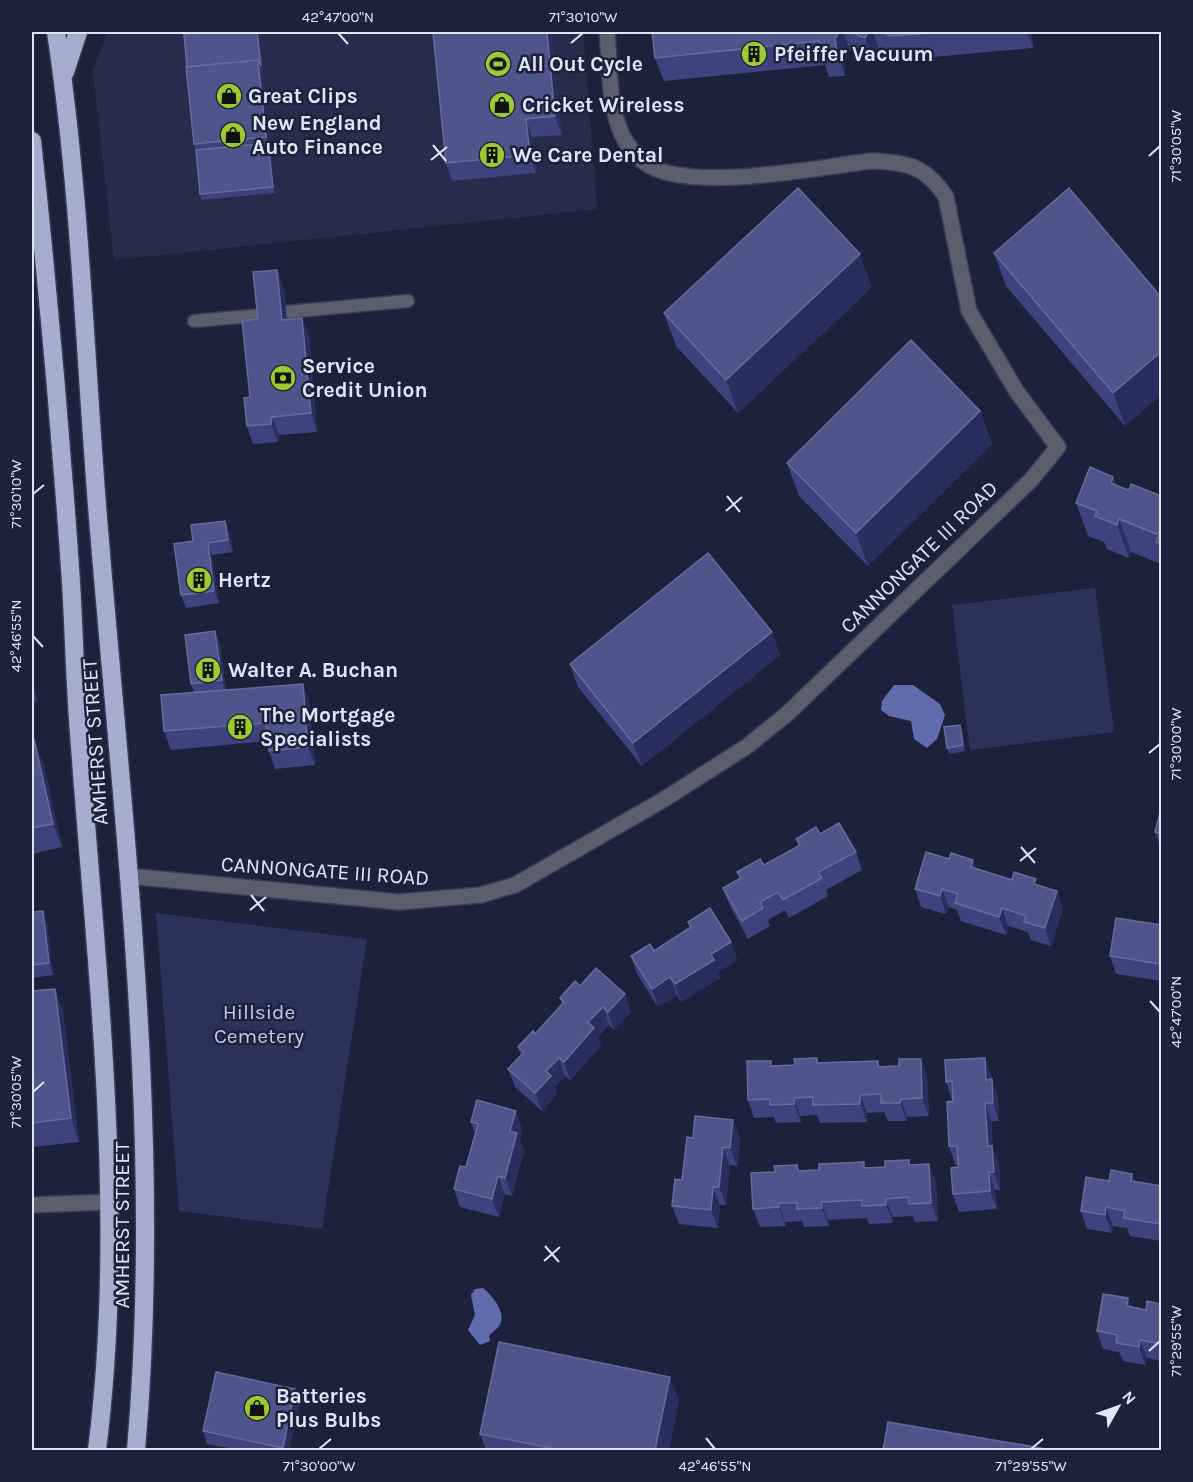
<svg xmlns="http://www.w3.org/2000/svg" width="1193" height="1482" font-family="Karla,sans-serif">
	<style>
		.built { fill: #272c4c }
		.green { fill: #2c335a }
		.water { fill: #616cae }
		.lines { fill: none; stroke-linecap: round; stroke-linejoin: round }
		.lane-casing { stroke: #383d56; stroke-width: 15 }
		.street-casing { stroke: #383d56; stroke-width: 18 }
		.highway-casing { stroke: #383d56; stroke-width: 21 }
		.lane { stroke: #5b5e6b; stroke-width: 12 }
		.street { stroke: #5b5e6b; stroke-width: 15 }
		.highway { stroke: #a6aecf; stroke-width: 18 }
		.wall { fill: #3c437d }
		.shaded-wall { fill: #282f5e }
		.building { fill: #4e558a; stroke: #656c9b; stroke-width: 1.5 }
		.ticks { fill: none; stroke: #e1e6f7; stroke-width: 2 }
		.labels { text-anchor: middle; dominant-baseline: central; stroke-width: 5; stroke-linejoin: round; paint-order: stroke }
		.poi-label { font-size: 21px; font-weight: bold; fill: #e1e6f7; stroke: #1d223c; text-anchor: start }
		.street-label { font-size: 21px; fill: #e1e6f7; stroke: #1d223c }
		.park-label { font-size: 21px; fill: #c0c8ee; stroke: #1d223c }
		.neatline { fill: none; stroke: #e1e6f7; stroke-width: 2 }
		.ticks-label { font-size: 15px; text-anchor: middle; fill: #e1e6f7 }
	</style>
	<rect width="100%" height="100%" fill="#1d223c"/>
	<!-- built -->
	<path class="built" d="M107,32H583L597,209L114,260L93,71Z"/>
	<!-- green -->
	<g class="green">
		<path d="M1095,588L1114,732L970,750L952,605Z"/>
		<path d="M156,913L367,939L322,1229L179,1211Z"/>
	</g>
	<!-- water -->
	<g class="water">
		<path d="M894,685H913L940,704L945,715L937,739L927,748L914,739L911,721L889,716L881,710L882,701Z"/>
		<path d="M483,1288C492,1295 508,1314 499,1326C496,1330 492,1332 489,1336L490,1341L480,1345L468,1330L475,1315L471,1295L475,1289Z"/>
	</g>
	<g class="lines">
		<!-- lane casing -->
		<g class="lane-casing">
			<g id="lane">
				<path d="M286,312L408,301"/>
				<path d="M194,321L262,315"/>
			</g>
		</g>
		<!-- street casing -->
		<g class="street-casing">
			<g id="street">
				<path d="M128,876L399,902L481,895L515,885L663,800L746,747L787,714L1031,480L1058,447L1017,392L969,311L946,197C926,166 907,162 871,161C819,167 688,194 645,163C634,155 623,140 619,127C608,98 610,62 607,32"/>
				<path d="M32,1205L108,1202"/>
			</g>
		</g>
		<!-- highway casing -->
		<g class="highway-casing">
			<g id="highway">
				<path d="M56,32C81,196 85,364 99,530C124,836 163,1144 136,1450"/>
				<path d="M65,72L78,32"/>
				<path d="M32,141C48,288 61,435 71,582C74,632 75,683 79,733C96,970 127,1214 97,1450"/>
			</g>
		</g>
		<!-- lane -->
		<use href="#lane" class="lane"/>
		<!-- street -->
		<use href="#street" class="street"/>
		<!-- highway -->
		<use href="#highway" class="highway"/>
	</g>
	<!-- wall -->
	<g class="wall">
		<path d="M183,32H259L275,193L202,200L200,194L196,150L194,144L187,67Z"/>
		<path d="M551,32L562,135L532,137L536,173L452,181L446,163Z"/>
		<path d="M652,32H1031L1033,48L900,60L879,50L873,62L850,50L844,63L845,76L829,77L825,65L664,81L655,58Z"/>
		<path d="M994,253L1161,297V395L1125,426L1006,286Z"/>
		<path d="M872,287L738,413L676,346L664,313Z"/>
		<path d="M284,289L287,319L309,336L317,432L279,435L278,442L253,444L247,426L258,319Z"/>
		<path d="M980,411L992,444L868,566L799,496L787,463Z"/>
		<path d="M1113,477L1116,485L1129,490L1161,496V564L1131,552L1129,558L1107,549L1104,542L1088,536L1076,503Z"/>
		<path d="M225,521L230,533L233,552L212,555L219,603L186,608L181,595L193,541Z"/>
		<path d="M215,631L220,644L226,690L309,702L315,765L275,769L269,751L268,741L171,750L164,731L194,693L191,684Z"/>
		<path d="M780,655L642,766L578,687L570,664Z"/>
		<path d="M32,678L37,701L32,702Z"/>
		<path d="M962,732L965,751L949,754L947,748Z"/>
		<path d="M32,739L43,762L62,847L32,854Z"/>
		<path d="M1161,809V848L1155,832Z"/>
		<path d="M820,834L856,852L862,870L826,890L828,896L789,918L785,910L768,920L770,926L748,939L730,906L723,888L740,878L737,872L764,865L799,846L796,839Z"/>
		<path d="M977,869L1012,880L1038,885L1057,891L1063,909L1051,946L1031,940L1028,932L1008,926L1006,935L961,921L957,910L949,907L946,914L921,907L915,889Z"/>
		<path d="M32,912L47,923L53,975L32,978Z"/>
		<path d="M688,922L731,942L737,960L718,972L720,978L681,1002L677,995L658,1007L637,974L631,956L654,951L690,928Z"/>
		<path d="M1161,925V981L1116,974L1110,956Z"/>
		<path d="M580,986L625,994L631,1012L614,1030L609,1025L598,1037L601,1046L570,1080L565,1076L555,1087L557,1094L542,1111L515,1087L508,1069L521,1055L518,1047L535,1034L562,1004L560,998Z"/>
		<path d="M55,989L63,1012L79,1142L32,1147V991Z"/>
		<path d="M817,1058L818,1062L878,1061L880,1067L899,1066L921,1059L927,1077L929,1116L907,1117V1121H888L884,1112L867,1113V1122L820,1123L817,1115L800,1116L801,1122L776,1123L774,1117L754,1118L748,1100L773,1066L795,1065Z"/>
		<path d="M985,1058L998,1097L999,1121H991L993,1149L999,1164L1000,1190H995L997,1209L959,1212L953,1194L958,1167V1164H955L949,1146L953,1100H952L946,1082Z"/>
		<path d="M733,1120L740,1139L737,1166L730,1165L726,1205H720L718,1228L679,1224L672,1206L682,1180L693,1138Z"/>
		<path d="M471,1122L522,1129L520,1140L524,1151L512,1196L505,1194L499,1217L460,1207L454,1189L466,1167L475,1134Z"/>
		<path d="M797,1165L799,1171L866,1168L911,1165L936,1183L938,1221L915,1222L913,1216L893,1217V1223L869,1224L867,1218L828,1220L829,1226L804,1227L802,1221L785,1222L786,1226L760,1227L753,1209L775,1172Z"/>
		<path d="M1132,1174L1135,1182L1161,1186V1241L1130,1236L1127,1228L1113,1226L1112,1233L1087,1229L1081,1211L1109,1181Z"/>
		<path d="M1161,1304V1361L1147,1358L1145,1365L1123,1361L1119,1352L1103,1349L1097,1331L1131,1307L1146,1310Z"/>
		<path d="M295,1389L300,1401L289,1450H239L207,1444L203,1431Z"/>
		<path d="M679,1400L669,1450H486L480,1434Z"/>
	</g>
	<!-- shaded-wall -->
	<g class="shaded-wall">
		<path d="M257,32H259L271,150L266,137L258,60Z"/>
		<path d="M547,32H551L562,135L555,116Z"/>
		<path d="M839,32H843L850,50L844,63L845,76L837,52L835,39Z"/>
		<path d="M868,32H873L879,50L873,62L865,38Z"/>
		<path d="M1027,32H1031L1033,48Z"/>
		<path d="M526,119L532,137L536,173L530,155Z"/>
		<path d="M268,143L271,150L275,193L273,187Z"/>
		<path d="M860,254L872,287L738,413L726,380Z"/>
		<path d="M277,270L284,289L288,338L282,320Z"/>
		<path d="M302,318L309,336L317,432L311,413Z"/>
		<path d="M1161,352V395L1125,426L1113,393Z"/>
		<path d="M980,411L992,444L868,566L856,533Z"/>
		<path d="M272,417L279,435L278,442L271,424Z"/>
		<path d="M1113,477L1125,510L1111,483Z"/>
		<path d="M1119,519L1131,552L1129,558L1117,525Z"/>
		<path d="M225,521L230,533L233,552L228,540Z"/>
		<path d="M208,543L212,555L219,603L214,591Z"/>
		<path d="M215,631L220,644L226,692L222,680Z"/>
		<path d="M772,632L780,655L642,766L633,743Z"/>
		<path d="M32,678L37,701L32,687Z"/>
		<path d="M303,684L309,702L315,765L308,747Z"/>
		<path d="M960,725L962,732L965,751L963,745Z"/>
		<path d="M34,739L43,762L62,847L53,824Z"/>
		<path d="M973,860L980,878L971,867Z"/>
		<path d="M942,889L949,907L946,914L940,896Z"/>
		<path d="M1057,891L1063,909L1051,946L1045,928Z"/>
		<path d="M1002,908L1008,926L1006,935L999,917Z"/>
		<path d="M43,911L47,923L53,975L49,963Z"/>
		<path d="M731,942L737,960L718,972L720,978L681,1002L675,984L711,954Z"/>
		<path d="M670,977L677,995L658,1007L652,989Z"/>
		<path d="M55,989L63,1012L79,1142L71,1118Z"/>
		<path d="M625,994L631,1012L614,1030L608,1012Z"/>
		<path d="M603,1007L609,1025L598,1037L601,1046L570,1080L564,1062L588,1022Z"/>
		<path d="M559,1058L565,1076L555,1087L557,1094L542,1111L535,1093L546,1071Z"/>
		<path d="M985,1058L991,1076L992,1098L986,1080Z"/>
		<path d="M921,1059L927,1077L929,1116L922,1098Z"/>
		<path d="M992,1079L998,1097L999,1121L993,1103Z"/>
		<path d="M860,1095L867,1113V1122L860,1104Z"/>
		<path d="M794,1098L800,1116L801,1122L794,1104Z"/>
		<path d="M901,1099L907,1117V1121L900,1103Z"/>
		<path d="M985,1103L991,1121L993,1149L999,1164L1000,1190L994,1172L988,1146Z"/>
		<path d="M516,1111L522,1129L520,1140L524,1151L512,1196L505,1178L510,1131Z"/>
		<path d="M733,1120L740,1139L737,1166L730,1148Z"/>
		<path d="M723,1147L730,1165L726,1205L719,1187Z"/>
		<path d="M929,1164L936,1183L938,1221L931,1203Z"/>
		<path d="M989,1172L995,1190L997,1209L990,1191Z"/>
		<path d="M1132,1174L1139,1192L1131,1181Z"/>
		<path d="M498,1176L505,1194L499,1217L492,1199Z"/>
		<path d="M713,1187L720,1205L718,1228L711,1210Z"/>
		<path d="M886,1199L893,1217V1223L886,1205Z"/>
		<path d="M821,1202L828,1220L829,1226L822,1208Z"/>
		<path d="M779,1203L785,1222L786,1226L779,1207Z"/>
		<path d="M1106,1207L1113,1226L1112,1233L1105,1215Z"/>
		<path d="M1128,1298L1135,1316L1127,1306Z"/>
		<path d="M1140,1340L1147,1358L1145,1365L1139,1347Z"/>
		<path d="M670,1377L679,1400L669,1450H655Z"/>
		<path d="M295,1389L300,1401L289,1450H283V1448Z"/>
	</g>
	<!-- building -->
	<g class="building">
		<path d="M213,32H257L261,66L258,60L187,67L184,34Z"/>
		<path d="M433,32H547L555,116L526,119L530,155L446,163Z"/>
		<path d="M652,32H839L835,39L837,52L821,54L819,41L655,58Z"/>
		<path d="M851,32H868L865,38Z"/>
		<path d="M882,32H946L891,36Z"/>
		<path d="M258,60L266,137L194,144L186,67Z"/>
		<path d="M268,143L273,187L200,194L196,150Z"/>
		<path d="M798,188L860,254L726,380L664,313Z"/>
		<path d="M1069,188L1161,297V352L1113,393L994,253Z"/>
		<path d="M277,270L282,320L302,318L311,413L272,417L271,424L247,426L244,398L250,397L242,321L258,319L253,272Z"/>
		<path d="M911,340L980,411L856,533L787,463Z"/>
		<path d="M1090,467L1113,477L1111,483L1120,487L1129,490L1131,484L1161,496V544L1156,542L1159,535L1119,519L1117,525L1095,516L1097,511L1076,503Z"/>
		<path d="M225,521L228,540L208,543L214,591L181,595L174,544L193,541L191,525Z"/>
		<path d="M708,553L772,632L633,743L570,664Z"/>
		<path d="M215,631L222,680L191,684L185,635Z"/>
		<path d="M303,684L308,747L269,751L266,723L164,731L161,695Z"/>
		<path d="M960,725L963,745L947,748L944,727Z"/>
		<path d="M32,739H34L53,824L32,828Z"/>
		<path d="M1161,809V834L1155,832Z"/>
		<path d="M839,823L856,852L818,872L822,878L783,900L778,892L760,902L763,908L742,921L723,888L741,878L737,872L760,859L764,865L788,852L800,845L796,839L816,827L820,834Z"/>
		<path d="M926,852L949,859L951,853L973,860L971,867L1012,880L1014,872L1036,879L1034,884L1057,891L1045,928L1024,922L1026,916L1002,908L999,917L955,903L958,894L942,889L940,896L915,889Z"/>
		<path d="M710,908L731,942L711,954L714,960L675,984L670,977L652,989L631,956L650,944L654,951L691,927L688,922Z"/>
		<path d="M43,911L49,963L32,965V912Z"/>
		<path d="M1116,918L1161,925V964L1110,956Z"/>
		<path d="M596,968L625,994L608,1012L603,1007L588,1022L594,1028L564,1062L559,1058L546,1071L551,1076L535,1093L508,1069L524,1052L518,1047L533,1031L535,1034L564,1002L560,998L575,981L580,986Z"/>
		<path d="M55,989L71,1118L32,1123V991Z"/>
		<path d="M817,1058V1063L878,1061V1067L899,1066V1059H921L922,1098L901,1099L900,1103H881V1094L860,1095V1104L813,1105V1097L794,1098V1104L770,1105V1099L748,1100L747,1061H771V1066L795,1065L794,1059Z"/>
		<path d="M985,1058L986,1080L992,1079L993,1103H985L988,1146H992L994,1172H989L990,1191L953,1194L951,1168L958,1167L957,1146H949L947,1102L953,1101L952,1081L946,1082L945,1060Z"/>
		<path d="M477,1100L516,1111L510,1131L517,1133L505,1178L498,1176L492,1199L454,1189L460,1166L466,1167L478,1124L471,1122Z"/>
		<path d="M695,1116L733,1120L730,1148L723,1147L719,1187H713L711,1210L672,1206L675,1179L682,1180L687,1137L693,1138Z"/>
		<path d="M909,1160V1165L929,1164L931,1203L909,1204L908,1197L886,1199V1205L862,1206V1200L821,1202L822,1208L797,1209V1203H779V1207L753,1209L751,1173L775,1172L774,1166L797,1165L798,1171L819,1170V1164L864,1162V1168L885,1167V1161Z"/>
		<path d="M1111,1170L1132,1174L1131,1181L1161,1186V1224L1123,1218L1125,1211L1106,1207L1105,1215L1081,1211L1086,1177L1109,1181Z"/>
		<path d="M1103,1294L1128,1298L1127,1306L1146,1310L1147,1301L1161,1304V1344L1140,1340L1139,1347L1116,1343L1117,1335L1097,1331Z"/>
		<path d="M499,1342L670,1377L655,1450H560L480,1434Z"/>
		<path d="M216,1372L295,1389L283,1448L203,1431Z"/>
		<path d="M888,1422L1052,1450H883Z"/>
	</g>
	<!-- ticks -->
	<path class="ticks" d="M338,33L348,44M571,43L583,33M433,145L446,161M1149,156L1160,146M431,160L447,147M33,494L44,485M727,496L740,512M726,511L742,497M33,636L43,647M1149,753L1160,744M1021,847L1035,863M1020,861L1036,848M251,895L264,911M250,910L266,897M1150,1001L1160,1012M33,1092L44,1082M545,1246L559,1262M544,1261L560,1247M1149,1351L1160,1341M706,1438L715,1449M319,1449L331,1439M1031,1449L1043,1439"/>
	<!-- icons -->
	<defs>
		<g id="building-disc" transform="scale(1.35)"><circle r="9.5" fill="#9dca2f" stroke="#1d223c"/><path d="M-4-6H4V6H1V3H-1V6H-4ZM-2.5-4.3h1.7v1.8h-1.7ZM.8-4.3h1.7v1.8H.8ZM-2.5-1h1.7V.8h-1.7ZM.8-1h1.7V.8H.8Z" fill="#111"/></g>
		<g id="stadium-disc" transform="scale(1.35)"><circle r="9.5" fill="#9dca2f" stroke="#1d223c"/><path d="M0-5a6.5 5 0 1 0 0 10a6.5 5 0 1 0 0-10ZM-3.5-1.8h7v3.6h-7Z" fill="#111"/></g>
		<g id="shop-disc" transform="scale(1.35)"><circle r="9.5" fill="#9dca2f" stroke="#1d223c"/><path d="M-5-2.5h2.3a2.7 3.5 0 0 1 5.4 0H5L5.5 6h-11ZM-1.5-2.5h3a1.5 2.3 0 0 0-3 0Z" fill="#111"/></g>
		<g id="bank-disc" transform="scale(1.35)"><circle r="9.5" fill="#9dca2f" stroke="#1d223c"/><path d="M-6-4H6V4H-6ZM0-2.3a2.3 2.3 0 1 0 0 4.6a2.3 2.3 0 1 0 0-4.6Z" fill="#111"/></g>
	</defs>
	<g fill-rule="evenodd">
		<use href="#building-disc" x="754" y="54"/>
		<use href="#stadium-disc" x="498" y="64"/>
		<use href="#shop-disc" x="229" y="96"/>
		<use href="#shop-disc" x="502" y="105"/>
		<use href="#shop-disc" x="233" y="135"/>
		<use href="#building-disc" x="492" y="155"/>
		<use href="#bank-disc" x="283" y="378"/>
		<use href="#building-disc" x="199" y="580"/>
		<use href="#building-disc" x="208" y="670"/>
		<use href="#building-disc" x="240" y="727"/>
		<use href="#shop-disc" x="257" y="1408"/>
	</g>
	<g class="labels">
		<!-- poi labels -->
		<g class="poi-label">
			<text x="774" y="54">Pfeiffer Vacuum</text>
			<text x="518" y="64">All Out Cycle</text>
			<text x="248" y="96">Great Clips</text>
			<text x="522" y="105">Cricket Wireless</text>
			<text x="252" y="123">New England<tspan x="252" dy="24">Auto Finance</tspan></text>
			<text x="512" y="155">We Care Dental</text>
			<text x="302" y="366">Service<tspan x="302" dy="24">Credit Union</tspan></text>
			<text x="218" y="580">Hertz</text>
			<text x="228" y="670">Walter A. Buchan</text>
			<text x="260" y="715">The Mortgage<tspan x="260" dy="24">Specialists</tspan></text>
			<text x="276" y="1396">Batteries<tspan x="276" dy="24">Plus Bulbs</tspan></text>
		</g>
		<!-- street labels -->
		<g class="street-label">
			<text transform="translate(919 557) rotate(-44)">CANNONGATE III ROAD</text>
			<text transform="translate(95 742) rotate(-94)">AMHERST STREET</text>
			<text transform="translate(325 871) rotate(4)">CANNONGATE III ROAD</text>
			<text transform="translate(122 1225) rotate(-90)">AMHERST STREET</text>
		</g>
		<!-- park labels -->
		<g class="park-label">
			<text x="259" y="1012">Hillside<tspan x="259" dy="24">Cemetery</tspan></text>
		</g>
	</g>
	<!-- border -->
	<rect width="1193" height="1482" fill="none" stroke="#1d223c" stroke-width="66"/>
	<!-- north arrow -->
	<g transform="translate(1118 1407) rotate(50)" stroke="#1d223c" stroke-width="4.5" paint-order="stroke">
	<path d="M0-4.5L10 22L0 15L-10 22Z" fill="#e1e6f7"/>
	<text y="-9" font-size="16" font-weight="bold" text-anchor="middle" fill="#e1e6f7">N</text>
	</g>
	<rect x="33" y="33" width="1127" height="1416" class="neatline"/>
	<g class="ticks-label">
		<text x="338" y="22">42°47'00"N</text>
		<text x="583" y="22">71°30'10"W</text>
		<text transform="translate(1176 146) rotate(-90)" y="5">71°30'05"W</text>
		<text transform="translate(16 494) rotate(-90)" y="5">71°30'10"W</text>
		<text transform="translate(16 636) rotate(-90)" y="5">42°46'55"N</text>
		<text transform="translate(1176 744) rotate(-90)" y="5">71°30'00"W</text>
		<text transform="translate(1176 1012) rotate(-90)" y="5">42°47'00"N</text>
		<text transform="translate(16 1092) rotate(-90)" y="5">71°30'05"W</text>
		<text transform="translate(1176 1341) rotate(-90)" y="5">71°29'55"W</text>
		<text x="319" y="1471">71°30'00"W</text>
		<text x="715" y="1471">42°46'55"N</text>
		<text x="1031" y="1471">71°29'55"W</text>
	</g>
</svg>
